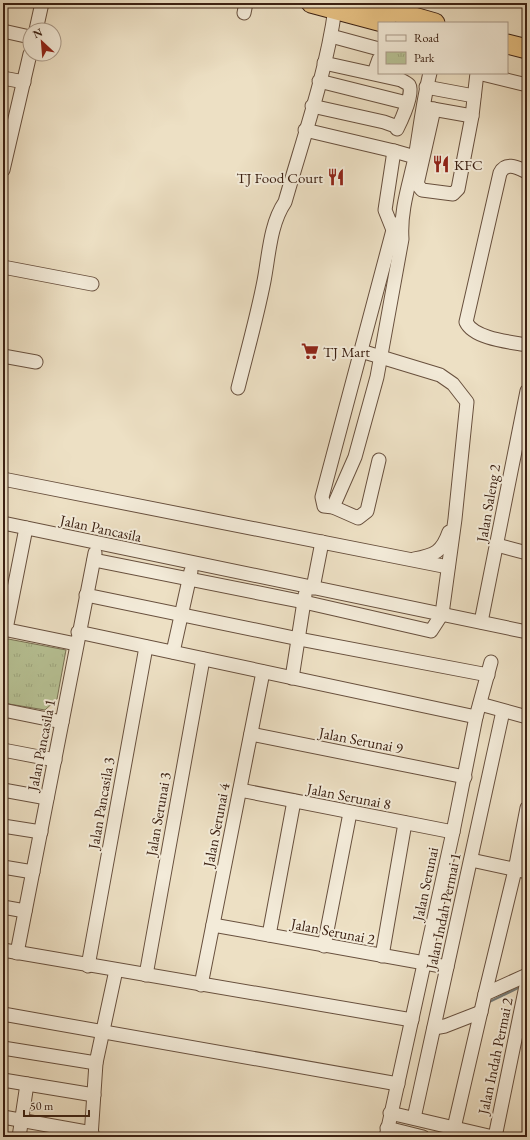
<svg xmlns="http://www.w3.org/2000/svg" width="530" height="1140" font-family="'EB Garamond',serif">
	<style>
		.park { fill: url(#park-tufts); stroke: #797154 }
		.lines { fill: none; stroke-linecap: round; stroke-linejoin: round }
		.stream { stroke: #767c79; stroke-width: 2.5 }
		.minor-casing { stroke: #68503e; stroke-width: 15 }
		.highway-casing { stroke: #3b2012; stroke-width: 21 }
		.minor { stroke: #f3ebd9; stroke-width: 13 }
		.highway { stroke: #e6c082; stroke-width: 19 }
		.labels { text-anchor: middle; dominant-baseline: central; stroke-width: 4; stroke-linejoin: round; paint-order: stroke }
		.poi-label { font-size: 15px; fill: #3b2012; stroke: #f3ebd9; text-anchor: start }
		.street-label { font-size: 15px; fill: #3b2012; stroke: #f3ebd9 }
	</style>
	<defs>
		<pattern id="park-tufts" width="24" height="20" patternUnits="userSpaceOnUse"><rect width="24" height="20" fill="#b7c295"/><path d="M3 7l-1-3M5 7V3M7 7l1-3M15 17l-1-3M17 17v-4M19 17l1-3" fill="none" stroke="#9ea67f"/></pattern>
	</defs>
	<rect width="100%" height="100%" fill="#ede0c4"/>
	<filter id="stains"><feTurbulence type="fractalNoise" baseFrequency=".005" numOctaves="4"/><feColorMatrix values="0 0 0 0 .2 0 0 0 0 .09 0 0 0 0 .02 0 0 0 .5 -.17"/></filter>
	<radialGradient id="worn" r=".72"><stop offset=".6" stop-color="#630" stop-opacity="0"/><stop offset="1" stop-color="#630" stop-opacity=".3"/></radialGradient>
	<!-- park -->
	<path class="park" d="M3,638L66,650L57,699L45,710L3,703Z"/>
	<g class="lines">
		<!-- stream -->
		<path class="stream" d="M487,1003L522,986"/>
		<!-- minor casing -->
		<g class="minor-casing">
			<g id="minor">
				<path d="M244,13L246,3"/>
				<path d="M36,30L42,3"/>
				<path d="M3,31L30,37"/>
				<path d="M331,36L379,49"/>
				<path d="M374,73L379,59"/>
				<path d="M478,73L527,85"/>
				<path d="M3,78L24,82"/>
				<path d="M319,81L407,103"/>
				<path d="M426,87L474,96"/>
				<path d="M312,106L384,122L395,126L397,129C401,121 414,93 409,85C407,83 403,81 401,80L324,63"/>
				<path d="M427,108L472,116"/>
				<path d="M434,109L417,184L422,190L453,194L458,189L472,116L477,73"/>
				<path d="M305,130L394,151L415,157"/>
				<path d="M3,170L30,54"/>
				<path d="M527,172C518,168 506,161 500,173L466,322C474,339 511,342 527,345"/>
				<path d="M393,230L385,210L394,151"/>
				<path d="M3,267L92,284"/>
				<path d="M3,356L36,362"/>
				<path d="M238,388C247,352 257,317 264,281C269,255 270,224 285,202C303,139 326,74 335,9"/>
				<path d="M379,460L367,511L358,518L333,507L324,506L322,497L393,230L400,222"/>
				<path d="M3,479L448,567"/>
				<path d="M333,507L355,457L377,377L402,239C400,211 409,185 415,158C420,129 423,101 430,73"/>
				<path d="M3,523L527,632"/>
				<path d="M497,545L527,553"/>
				<path d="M414,559C435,555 442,552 449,532"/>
				<path d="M94,560L304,602L431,631L442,614L455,519L467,402L453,384L440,375L361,351"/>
				<path d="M313,588L322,542"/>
				<path d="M86,595L299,639L488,675"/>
				<path d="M481,622L527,391"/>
				<path d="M3,629L76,644"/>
				<path d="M6,629L26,528"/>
				<path d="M78,632L476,717"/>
				<path d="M173,652L191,571"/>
				<path d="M292,678L305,595"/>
				<path d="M480,704L527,717"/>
				<path d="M3,710L62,722"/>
				<path d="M251,734L465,777"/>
				<path d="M3,750L55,760"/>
				<path d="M3,790L47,798"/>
				<path d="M240,790L453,832"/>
				<path d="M3,826L41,832"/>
				<path d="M471,860L527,872"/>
				<path d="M3,867L33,872"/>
				<path d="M3,907L25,911"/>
				<path d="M213,925L447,967"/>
				<path d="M269,935L294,801"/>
				<path d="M324,946L350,813"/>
				<path d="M3,950L412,1020"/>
				<path d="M17,953L95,553"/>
				<path d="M382,956L405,823"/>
				<path d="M88,966L146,647"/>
				<path d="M146,975L203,659"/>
				<path d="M201,985L263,672"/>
				<path d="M485,994L515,870L527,808"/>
				<path d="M3,1014L398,1084"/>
				<path d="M434,1028L445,1026L481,1012"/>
				<path d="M3,1048L96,1063"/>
				<path d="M3,1080L94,1095"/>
				<path d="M390,1113L493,1137"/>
				<path d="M3,1117L92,1133"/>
				<path d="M414,1118L503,711"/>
				<path d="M387,1128L423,1137"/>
				<path d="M454,1128L485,994L527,975"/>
				<path d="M19,1137L27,1084"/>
				<path d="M91,1137L96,1063L116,970"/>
				<path d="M386,1137L453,832L476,717L491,662"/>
				<path d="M495,1137L527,981"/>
			</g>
		</g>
		<!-- highway casing -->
		<g class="highway-casing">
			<g id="highway">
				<path d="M311,3L386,23"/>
				<path d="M365,3L435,23"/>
				<path d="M507,44L527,49"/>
			</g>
		</g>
		<!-- minor -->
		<use href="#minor" class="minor"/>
		<!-- highway -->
		<use href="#highway" class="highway"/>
	</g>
	<!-- icons -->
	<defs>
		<g id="restaurant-bare" transform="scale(1.38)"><path d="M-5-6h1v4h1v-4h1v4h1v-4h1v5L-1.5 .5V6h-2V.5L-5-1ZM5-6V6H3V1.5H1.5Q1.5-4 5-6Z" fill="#8f2418" stroke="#f3ebd9" stroke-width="2.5" paint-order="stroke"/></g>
		<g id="supermarket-bare" transform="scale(1.38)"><path d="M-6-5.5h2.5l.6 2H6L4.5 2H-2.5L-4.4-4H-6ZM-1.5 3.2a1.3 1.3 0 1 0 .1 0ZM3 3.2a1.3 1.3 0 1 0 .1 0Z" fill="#8f2418" stroke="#f3ebd9" stroke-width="2.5" paint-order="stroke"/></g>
	</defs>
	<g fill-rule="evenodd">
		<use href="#restaurant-bare" x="441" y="164"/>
		<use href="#restaurant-bare" x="336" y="177"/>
		<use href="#supermarket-bare" x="310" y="351"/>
	</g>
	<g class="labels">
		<!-- poi labels -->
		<g class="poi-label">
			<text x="454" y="164">KFC</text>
			<text x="323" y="177" text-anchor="end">TJ Food Court</text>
			<text x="323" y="351">TJ Mart</text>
		</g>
		<!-- street labels -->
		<g class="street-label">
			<text transform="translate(488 503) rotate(-80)">Jalan Saleng 2</text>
			<text transform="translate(101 528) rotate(12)">Jalan Pancasila</text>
			<text transform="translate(361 740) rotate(11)">Jalan Serunai 9</text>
			<text transform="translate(41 745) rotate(-79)">Jalan Pancasila 1</text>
			<text transform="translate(349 796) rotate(11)">Jalan Serunai 8</text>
			<text transform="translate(101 803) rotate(-80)">Jalan Pancasila 3</text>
			<text transform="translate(158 814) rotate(-80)">Jalan Serunai 3</text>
			<text transform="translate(216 825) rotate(-79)">Jalan Serunai 4</text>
			<text transform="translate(425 884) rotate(-78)">Jalan Serunai</text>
			<text transform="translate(443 911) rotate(-78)">Jalan Indah Permai 1</text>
			<text transform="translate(333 931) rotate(11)">Jalan Serunai 2</text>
			<text transform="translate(495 1056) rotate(-78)">Jalan Indah Permai 2</text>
		</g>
	</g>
	<!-- margin -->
	<rect width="530" height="1140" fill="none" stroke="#ede0c4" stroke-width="16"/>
	<rect x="4" y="4" width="522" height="1132" fill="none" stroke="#3b2012" stroke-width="2"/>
	<rect x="8" y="8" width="514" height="1124" fill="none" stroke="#3b2012"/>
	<!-- legend -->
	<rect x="378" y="22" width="130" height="52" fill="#f3ebd9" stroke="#a99a89"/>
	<rect x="386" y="35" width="20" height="6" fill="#f3ebd9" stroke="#a99a89"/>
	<text x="414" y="42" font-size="12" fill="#3b2012">Road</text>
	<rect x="386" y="52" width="20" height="12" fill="url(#park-tufts)" stroke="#a99a89"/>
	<text x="414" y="62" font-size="12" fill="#3b2012">Park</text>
	<!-- north arrow -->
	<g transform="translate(42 42) rotate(334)"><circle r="19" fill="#f3ebd9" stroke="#a99a89"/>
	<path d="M0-3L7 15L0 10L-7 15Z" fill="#8f2418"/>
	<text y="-6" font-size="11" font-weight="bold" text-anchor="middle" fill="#3b2012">N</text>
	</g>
	<!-- scale -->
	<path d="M24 1110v6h65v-6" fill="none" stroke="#3b2012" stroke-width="2"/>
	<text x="30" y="1110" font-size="12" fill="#3b2012" stroke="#f3ebd9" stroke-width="3" paint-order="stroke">50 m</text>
	<rect width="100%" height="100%" filter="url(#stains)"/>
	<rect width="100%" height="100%" fill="url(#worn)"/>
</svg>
